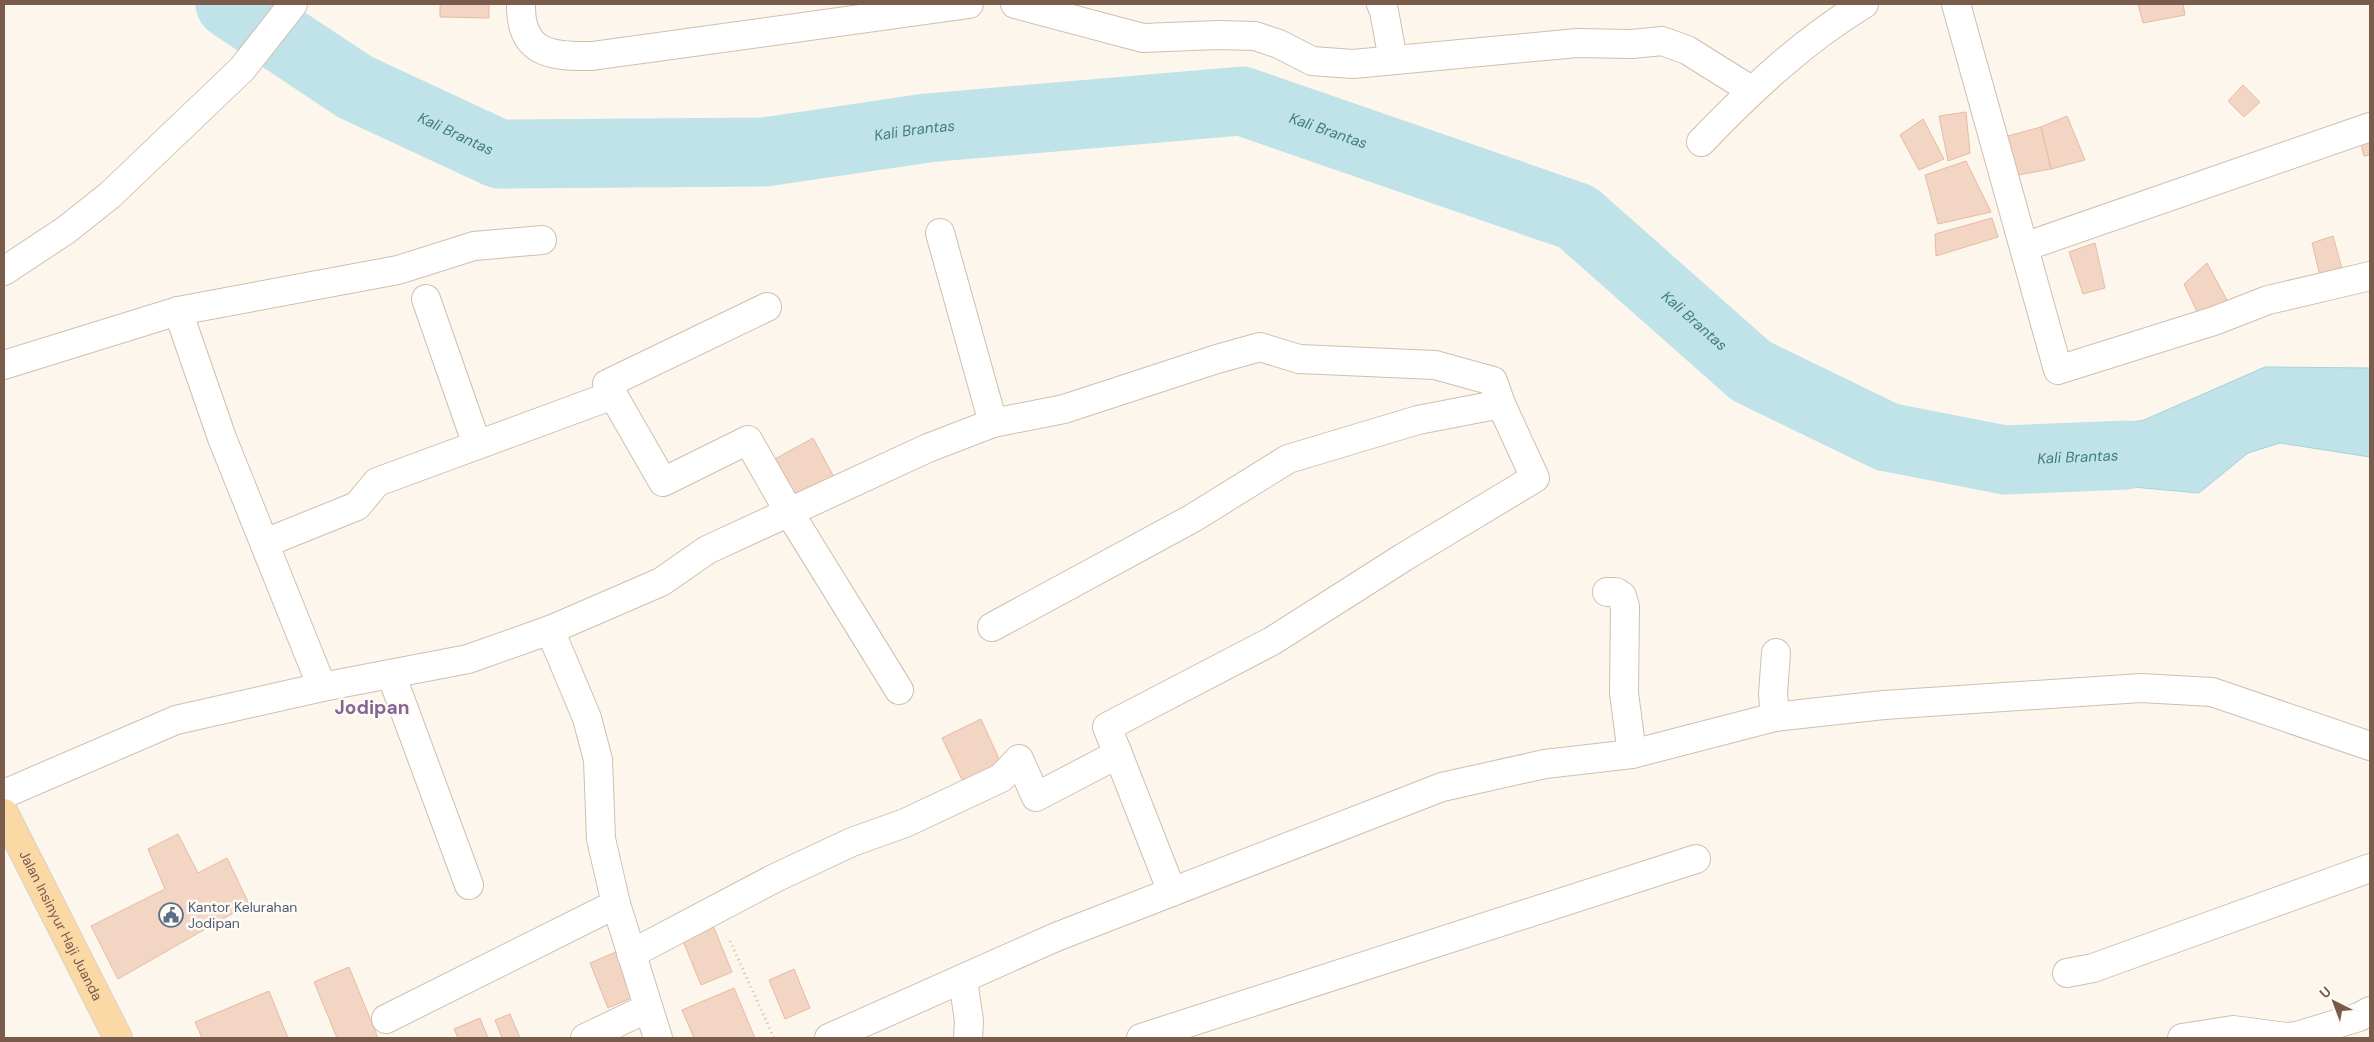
<svg xmlns="http://www.w3.org/2000/svg" width="2374" height="1042" font-family="'DM Sans',sans-serif">
	<style>
		.water { fill: #bfe3e8; stroke: #a5d3da }
		.lines { fill: none; stroke-linecap: round; stroke-linejoin: round }
		.river { stroke: #bfe3e8; stroke-width: 69 }
		.building { fill: #f3d5c3; stroke: #e6bba3 }
		.minor-casing { stroke: #d1beb0; stroke-width: 30 }
		.major-casing { stroke: #dad1cd; stroke-width: 30 }
		.path { stroke: #d9b8a5; stroke-width: 3; stroke-dasharray: 1 4; stroke-linecap: butt }
		.minor { stroke: #fff; stroke-width: 28 }
		.major { stroke: #fbd9a5; stroke-width: 28 }
		.labels { text-anchor: middle; dominant-baseline: central; stroke-width: 5; stroke-linejoin: round; paint-order: stroke }
		.service-label { font-size: 14px; fill: #4e5e75; stroke: #fffaf3; text-anchor: start }
		.street-label { font-size: 14px; fill: #7a5c4d; stroke: #fffaf3 }
		.water-label { font-size: 15px; font-style: italic; fill: #437c86; stroke: #fffaf3 }
		.district-label { font-size: 19px; font-weight: bold; fill: #846695; stroke: #fffaf3 }
	</style>
	<rect width="100%" height="100%" fill="#fdf6ec"/>
	<!-- water -->
	<path class="water" d="M2265,367L2370,368V457L2280,443L2248,453L2199,493L2034,478L2029,439L2144,420Z"/>
	<g class="lines">
		<!-- river -->
		<path class="river" id="s1" d="M230,4L355,87L499,154L764,152L927,128L1242,101L1577,217L1751,371L1887,437L2005,460L2127,455"/>
	</g>
	<!-- building -->
	<g class="building">
		<path d="M440,4H489V18L440,17Z"/>
		<path d="M2138,4H2183L2185,15L2143,23Z"/>
		<path d="M2243,85L2260,102L2244,117L2228,101Z"/>
		<path d="M1966,112L1970,153L1948,161L1939,116Z"/>
		<path d="M2067,116L2085,160L2051,169L2041,127Z"/>
		<path d="M1923,119L1944,159L1919,170L1900,135Z"/>
		<path d="M2041,127L2051,169L2013,176L2004,137Z"/>
		<path d="M2370,135V155L2364,156L2359,138Z"/>
		<path d="M1966,161L1991,212L1938,224L1925,175Z"/>
		<path d="M1992,218L1998,237L1936,256L1935,234Z"/>
		<path d="M2333,236L2344,276L2321,280L2312,243Z"/>
		<path d="M2095,243L2105,288L2083,294L2069,252Z"/>
		<path d="M2207,263L2228,302L2201,320L2184,284Z"/>
		<path d="M813,438L835,479L788,506L764,465Z"/>
		<path d="M981,719L1004,770L966,788L942,738Z"/>
		<path d="M178,834L198,873L227,858L249,904L118,979L91,926L165,889L148,849Z"/>
		<path d="M712,923L732,972L701,985L681,936Z"/>
		<path d="M623,949L641,994L608,1008L590,963Z"/>
		<path d="M349,967L378,1038H337L314,982Z"/>
		<path d="M794,969L810,1008L785,1019L769,980Z"/>
		<path d="M734,988L755,1038H694L682,1010Z"/>
		<path d="M269,991L288,1038H202L195,1022Z"/>
		<path d="M510,1014L520,1038H502L495,1020Z"/>
		<path d="M480,1018L488,1038H458L454,1029Z"/>
	</g>
	<g class="lines">
		<!-- minor casing -->
		<g class="minor-casing">
			<g id="minor">
				<path d="M521,4C520,53 550,57 592,56L969,4"/>
				<path d="M1015,4L1143,38L1218,35L1255,36L1279,44L1312,61L1353,64L1577,43L1632,44L1662,41L1687,50L1751,90"/>
				<path d="M1381,4L1384,11L1393,60"/>
				<path d="M1956,4L2058,370L2214,321L2268,300L2370,276"/>
				<path d="M1701,142C1751,90 1803,41 1864,4"/>
				<path d="M940,233L993,423"/>
				<path d="M2024,247L2370,127"/>
				<path d="M4,271L66,230L110,195L242,69L293,4"/>
				<path d="M426,299L477,445"/>
				<path d="M178,311L398,270L474,246L542,240"/>
				<path d="M4,365L178,311L222,438L322,687"/>
				<path d="M613,395L663,482L748,440L789,512L899,690"/>
				<path d="M265,543L357,506L377,482L613,395L607,384L767,307"/>
				<path d="M1607,592H1616L1622,596L1625,607L1624,693L1632,754"/>
				<path d="M992,627L1193,518L1288,459L1418,420L1501,404"/>
				<path d="M550,630L587,718L598,760L601,839L616,904L658,1038"/>
				<path d="M391,674L469,885"/>
				<path d="M1775,717L1773,694L1776,653"/>
				<path d="M1118,754L1172,892"/>
				<path d="M4,794L176,720L322,687L468,659L550,630L661,582L707,550L928,448L993,423L1064,409L1217,359L1260,347L1299,359L1435,365L1493,381L1501,404L1535,478L1404,557L1272,641L1107,727L1118,754L1036,797L1019,759L1001,778L905,823L852,842L775,878L631,954"/>
				<path d="M2067,973L2093,968L2370,868"/>
				<path d="M963,980L969,1021L968,1038"/>
				<path d="M386,1019L616,904"/>
				<path d="M585,1038L648,1008"/>
				<path d="M829,1038L1056,937L1442,787L1545,764L1632,754L1775,717L1810,713L1884,705L2141,688L2212,692L2370,746"/>
				<path d="M1141,1038L1696,859"/>
				<path d="M2182,1038L2233,1030L2286,1037L2297,1036L2359,1017L2370,1011"/>
			</g>
		</g>
		<!-- major casing -->
		<g class="major-casing">
			<g id="major">
				<path id="s2" d="M4,813L118,1038"/>
			</g>
		</g>
		<!-- path -->
		<path class="path" d="M730,941L774,1038"/>
		<!-- minor -->
		<use href="#minor" class="minor"/>
		<!-- major -->
		<use href="#major" class="major"/>
	</g>
	<!-- icons -->
	<defs>
		<g id="civic-ring" transform="scale(1.25)"><circle r="9.5" fill="#fffaf3" stroke="#5c6f8a" stroke-width="1.5"/><path d="M-.6-6.5H3V-4.5H.6V-3L4-1V1h2V6H-6V1h2V-1L-.6-3ZM-1.2 2.5V6h2.4V2.5Z" fill="#5c6f8a"/></g>
	</defs>
	<g fill-rule="evenodd">
		<use href="#civic-ring" x="171" y="915"/>
	</g>
	<g class="labels">
		<!-- service labels -->
		<g class="service-label">
			<text x="188" y="907">Kantor Kelurahan<tspan x="188" dy="16">Jodipan</tspan></text>
		</g>
		<!-- street labels -->
		<g class="street-label">
			<text stroke="none"><textPath href="#s2" startOffset="126">Jalan Insinyur Haji Juanda</textPath></text>
		</g>
		<!-- water labels -->
		<g class="water-label">
			<text stroke="none"><textPath href="#s1" startOffset="726">Kali Brantas</textPath></text>
			<text stroke="none"><textPath href="#s1" startOffset="1146">Kali Brantas</textPath></text>
			<text stroke="none"><textPath href="#s1" startOffset="261">Kali Brantas</textPath></text>
			<text stroke="none"><textPath href="#s1" startOffset="1566">Kali Brantas</textPath></text>
			<text stroke="none"><textPath href="#s1" startOffset="1986">Kali Brantas</textPath></text>
		</g>
		<!-- district labels -->
		<g class="district-label">
			<text x="372" y="707">Jodipan</text>
		</g>
	</g>
	<!-- border -->
	<rect width="2374" height="1042" fill="none" stroke="#7a5c4d" stroke-width="10"/>
	<!-- north arrow -->
	<g transform="translate(2334 1002) rotate(318)" stroke="#fffaf3" stroke-width="4" paint-order="stroke">
	<path d="M0-4L9 19L0 12L-9 19Z" fill="#7a5c4d"/>
	<text y="-8" font-size="14" font-weight="bold" text-anchor="middle" fill="#7a5c4d">U</text>
	</g>
</svg>
